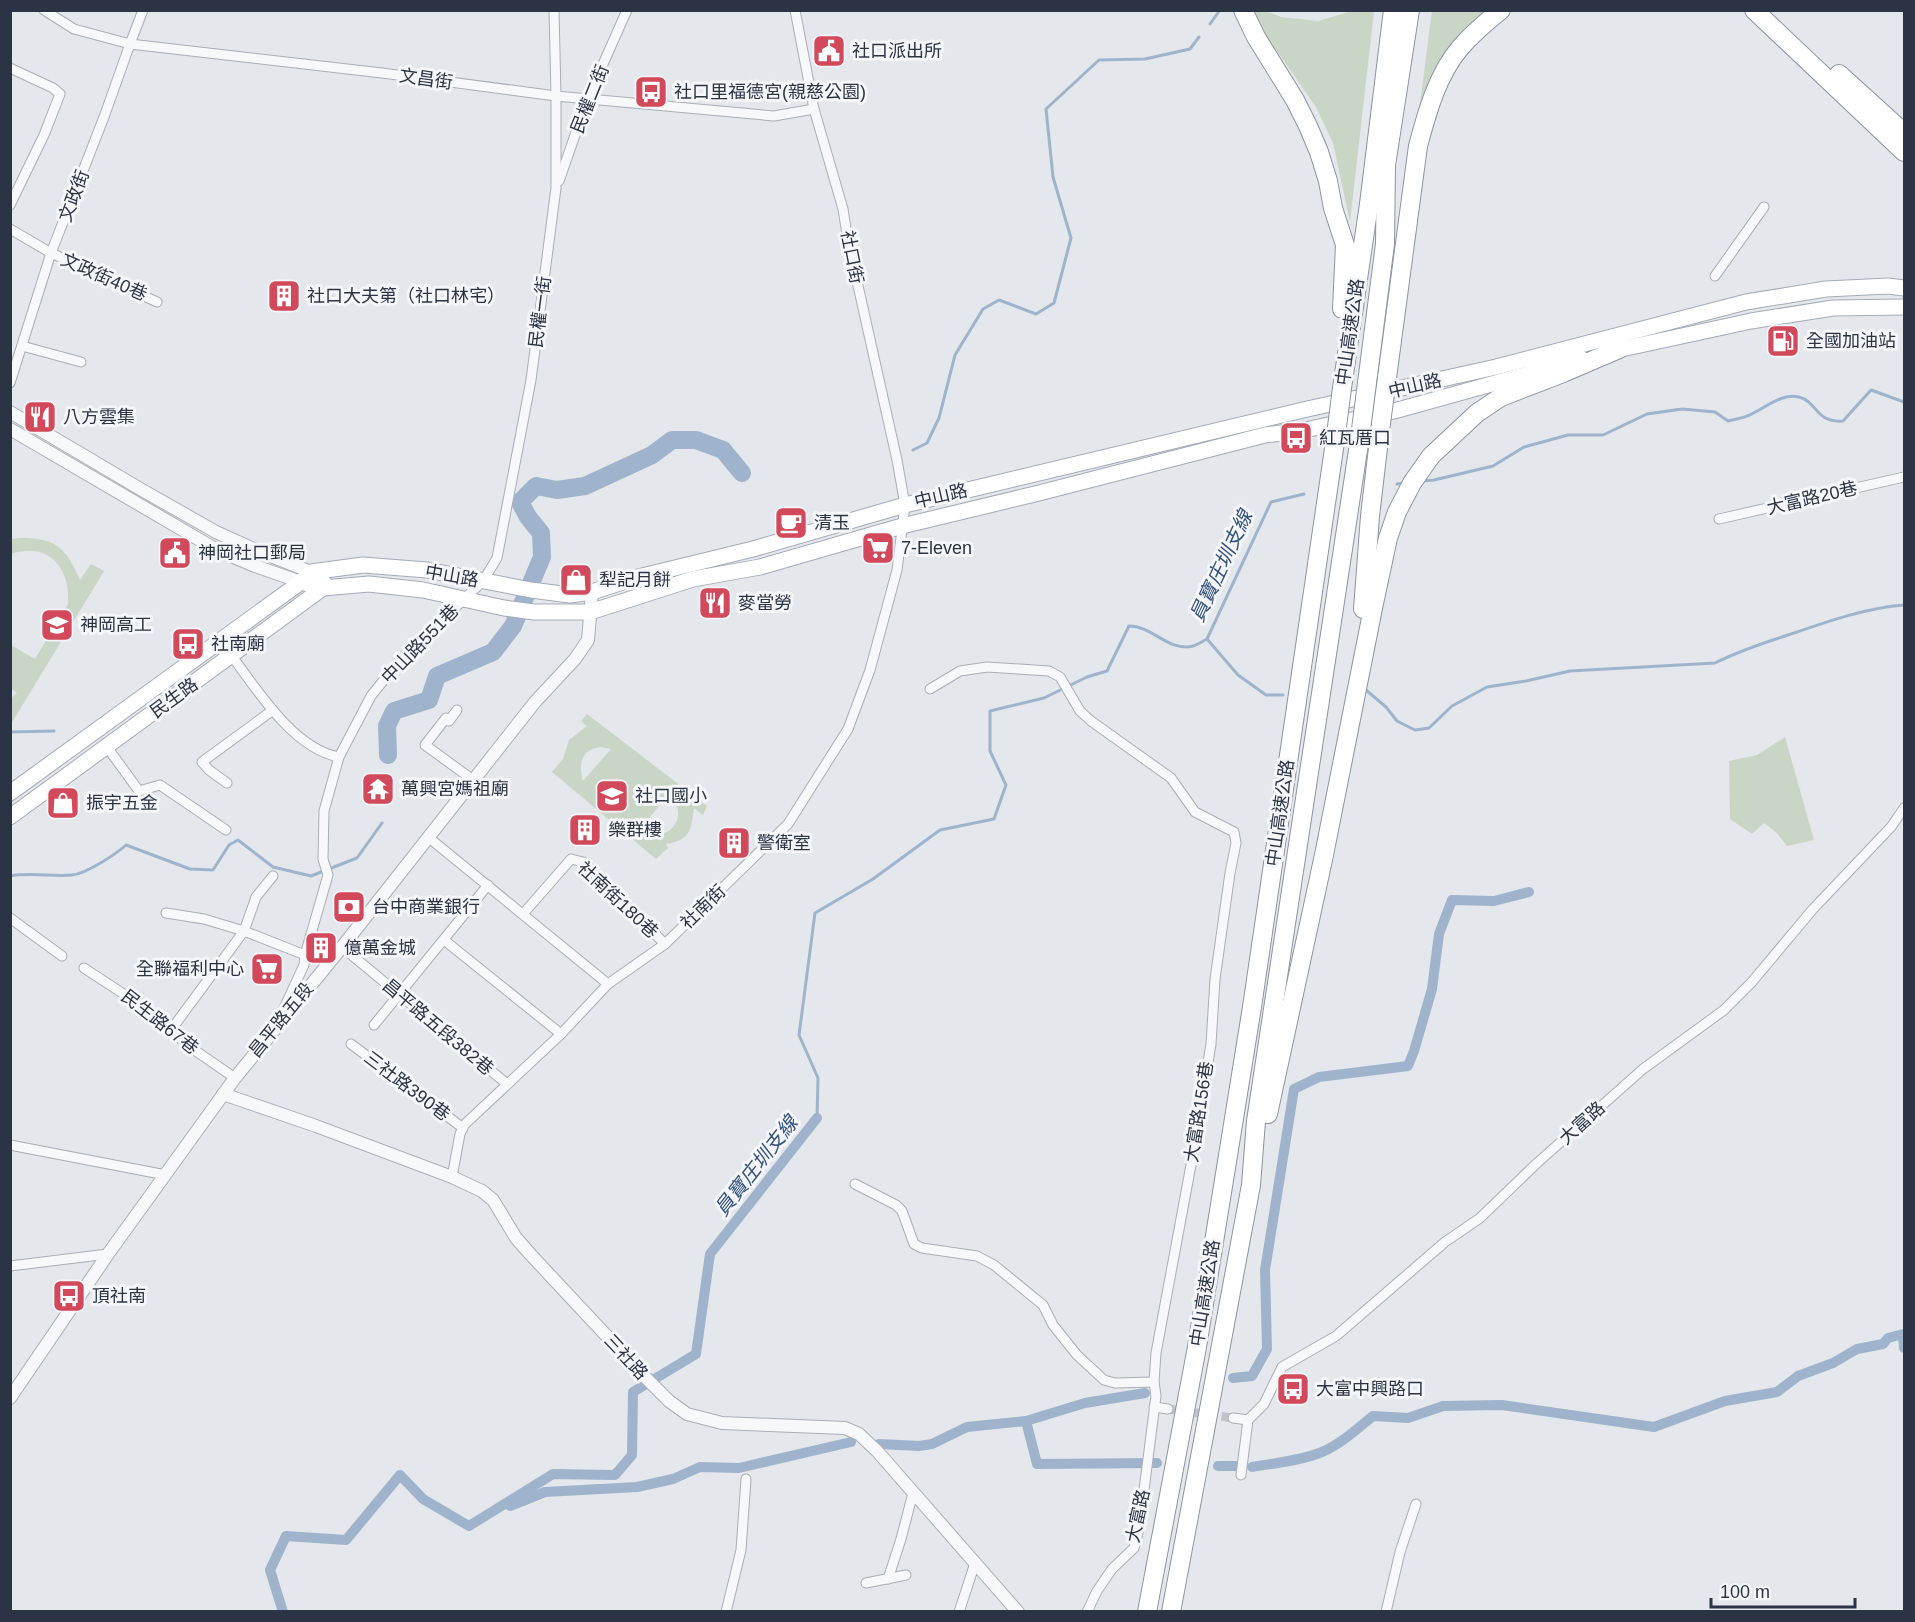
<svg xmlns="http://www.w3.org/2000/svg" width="1915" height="1622" font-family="Arial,'Noto Sans TC',sans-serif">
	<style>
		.green { fill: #c9d6c5; fill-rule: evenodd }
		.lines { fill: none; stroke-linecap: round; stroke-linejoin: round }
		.stream { stroke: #9fb4cc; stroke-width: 3 }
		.canal { stroke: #9fb4cc; stroke-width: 10 }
		.river { stroke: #9fb4cc; stroke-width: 18 }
		.minor-tunnel { stroke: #bfc3cb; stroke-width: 9; stroke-dasharray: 9 4.5; stroke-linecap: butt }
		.minor-casing { stroke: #a9aeb7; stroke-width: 11 }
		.tertiary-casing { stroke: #a9aeb7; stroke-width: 14 }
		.primary-casing { stroke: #a3abb8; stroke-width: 17 }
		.motorway-casing { stroke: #8b94a3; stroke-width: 20 }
		.minor { stroke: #f7f8fa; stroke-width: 9 }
		.tertiary { stroke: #f7f8fa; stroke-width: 12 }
		.primary { stroke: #fff; stroke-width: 15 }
		.motorway { stroke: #fff; stroke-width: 18 }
		.motorway-bridge-casing { stroke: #8b94a3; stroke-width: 20; stroke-linecap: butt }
		.motorway-bridge { stroke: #fff; stroke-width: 18 }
		.labels { text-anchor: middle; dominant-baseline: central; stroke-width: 6; stroke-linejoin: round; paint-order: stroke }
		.poi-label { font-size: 18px; fill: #2b3445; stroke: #f4f6f9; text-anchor: start }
		.street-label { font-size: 18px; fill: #2b3445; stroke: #f4f6f9 }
		.water-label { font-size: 20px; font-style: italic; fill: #34527a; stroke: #f4f6f9 }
	</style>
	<rect width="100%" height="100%" fill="#e4e7ec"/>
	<!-- green -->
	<g class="green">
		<path d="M1249,11H1266L1281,17L1318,21L1352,11H1374L1350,222L1333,143L1316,107Z"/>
		<path d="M1432,11H1491L1418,119Z"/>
		<path d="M20,538C57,538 66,548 80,580L91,564L104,571L11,724V698L17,693L11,689V645L35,659L68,604C71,568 48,541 11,554V539Z"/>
		<path d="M587,714L707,806L703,815L694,808C691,830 691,840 666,844L668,848L656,859L552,772L563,759L569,740L587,726L581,721ZM601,747L611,749L583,781C578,764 581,749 601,747ZM668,795C694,815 665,849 641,828Z"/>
		<path d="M1785,737L1814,840L1787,846L1776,832L1764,823L1752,834L1730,819L1729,761L1757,755Z"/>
	</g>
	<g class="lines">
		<!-- stream -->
		<g class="stream">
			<path d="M1210,24L1220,10"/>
			<path d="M913,450L927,443L939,418L955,355L983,309L999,300L1036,314L1054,303L1071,238L1053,177L1046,109L1099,60L1145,59L1190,49L1199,37"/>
			<path d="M1422,481L1434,480L1493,466L1524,447L1568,435H1603L1647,414L1682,409L1715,412L1728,421C1734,419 1741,419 1747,416C1763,410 1782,392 1799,397C1818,402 1815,423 1843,421L1871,390L1904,402"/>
			<path d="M1397,484L1404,483"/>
			<path d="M1207,639L1238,675L1266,695H1283"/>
			<path d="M1366,690L1386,707L1397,721L1415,730L1429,728L1452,706L1487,687L1526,681L1570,671L1715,663C1739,651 1763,643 1788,635C1826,622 1865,608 1904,605"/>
			<path d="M10,732L54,731"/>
			<path d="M10,876C31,872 52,877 72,875C86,874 116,854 126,845L190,869L213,870L229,845L238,840L273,867L311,876L357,858L382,823"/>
			<path d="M817,1118L818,1078L799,1035L815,913L873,879L940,830L994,819L1006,785L990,751V711L1044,698L1087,677L1107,671L1129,626C1153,626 1168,652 1193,646C1198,645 1203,641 1207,639L1271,502L1304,494"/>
		</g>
		<!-- canal -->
		<g class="canal">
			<path d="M1233,1378L1252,1376L1267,1349L1265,1270L1294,1089L1319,1077L1408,1066L1414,1051L1432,989L1439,934L1452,900L1494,901L1529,892"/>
			<path d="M1026,1421L1037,1464L1157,1463"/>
			<path d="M879,1444L919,1446L932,1444L967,1427L1026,1421L1085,1403L1145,1393"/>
			<path d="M1218,1466H1236"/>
			<path d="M1252,1467C1275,1463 1300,1461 1322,1452C1341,1444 1357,1429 1373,1416L1408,1418L1443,1406L1502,1405L1654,1427L1725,1401L1777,1392L1798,1376L1833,1363L1857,1349L1883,1344L1888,1338L1903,1334L1904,1348"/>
			<path d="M510,1506L545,1492L637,1487L673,1479L700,1467L739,1468L851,1442"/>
			<path d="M283,1612L270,1570L286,1536L346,1540L400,1475L423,1499L469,1526L553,1474L615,1475L632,1455L633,1392L696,1354L710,1254L817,1118"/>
		</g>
		<!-- river -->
		<path class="river" d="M388,755L387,726L394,711L429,700L437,676L493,652L513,626L542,557L541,533L528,517L520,502L536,486L557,490L585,486L652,455L672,440H696L723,450L742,473"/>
		<!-- minor-tunnel -->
		<path class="minor-tunnel" d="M1168,1409L1233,1418"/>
		<!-- minor casing -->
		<g class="minor-casing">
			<g id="minor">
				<path d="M44,10L74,29L130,44L382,73L556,96L774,116L814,109"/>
				<path d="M10,68L53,88L60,94L44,135L10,205"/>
				<path d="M559,181L588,98L627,10"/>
				<path d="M10,229L51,253L157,302"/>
				<path d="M1715,276L1764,207"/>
				<path d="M22,346L81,362"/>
				<path d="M10,383L51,253L104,117L130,44L143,10"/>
				<path d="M1719,519L1904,477"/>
				<path d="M220,640C250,678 289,748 339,757"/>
				<path d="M930,689L960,671L987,667L1049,671L1060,677L1080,711L1091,721L1171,778L1195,812L1234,832L1236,843L1230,873L1215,979L1211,1044L1191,1165L1156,1353L1154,1382L1156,1396L1139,1529L1134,1548L1112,1569L1097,1591L1087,1612"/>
				<path d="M457,710L449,721L446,718L425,745L473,780"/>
				<path d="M107,747L139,791L160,785L226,830"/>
				<path d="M227,783L209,770L202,762L273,710"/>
				<path d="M428,837L608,984L665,944L788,824L848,729L870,670L897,570L905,505L897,460L848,241L843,209L814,109L795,10"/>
				<path d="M166,913L204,919L244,931L305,955"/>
				<path d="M523,914L571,859L583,862L665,944"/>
				<path d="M10,918L62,956"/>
				<path d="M444,940L561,1034"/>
				<path d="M342,947L507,1084"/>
				<path d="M84,968L145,1008L190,1047L235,1078"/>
				<path d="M279,1019L304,965L305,955L328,875L323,859L324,811L339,757L371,696L399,661L483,581L497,558L531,380L556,188V96L554,10"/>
				<path d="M374,1025L488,885"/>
				<path d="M171,1030L244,931L256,897L273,876"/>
				<path d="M351,1044L463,1128"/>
				<path d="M10,1145L166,1175"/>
				<path d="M452,1177L460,1134L464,1125L561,1034L608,984"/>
				<path d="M855,1184L896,1205L902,1211L914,1244L922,1248L977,1256L994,1265L1043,1305L1053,1325L1077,1355L1104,1380L1115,1383L1154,1382"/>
				<path d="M10,1266L108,1254"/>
				<path d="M1154,1407L1168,1409"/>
				<path d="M1233,1418L1248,1420"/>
				<path d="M1241,1475L1248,1420L1264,1404L1282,1367L1336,1336L1445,1242L1480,1218L1536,1164L1643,1069L1724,1010L1751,983L1813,909L1891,827L1904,808"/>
				<path d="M888,1579L901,1539L913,1493"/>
				<path d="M866,1583L906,1575"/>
				<path d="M726,1612L741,1550L746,1479"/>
				<path d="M959,1612L975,1563"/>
				<path d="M1386,1612L1400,1552L1416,1504"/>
			</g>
		</g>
		<!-- tertiary casing -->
		<g class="tertiary-casing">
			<g id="tertiary">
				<path d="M10,412L142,490L216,532L258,551L311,572"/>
				<path d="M10,429L217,550L255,566L301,582"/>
				<path d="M223,1094L316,1126L452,1177L482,1191L493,1200L516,1238L531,1255L645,1377L669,1401L687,1414L722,1423L845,1428L859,1434L877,1451L1018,1612"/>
				<path d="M10,1398L108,1254L235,1078L342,947L535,702L575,659L588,640L592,592"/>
			</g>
		</g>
		<!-- primary casing -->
		<g class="primary-casing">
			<g id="primary">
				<path d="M1608,352L1751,321L1833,308L1904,307"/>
				<path d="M301,582L323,588L369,584L423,590L504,608L534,612H590L693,579L760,567L902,526L1035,494L1265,435L1305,430L1394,411L1582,359"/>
				<path d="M10,793L301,582L311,572L363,565L427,570L531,590L570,595L592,592L638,577L753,549L905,505L1303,410L1496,367L1746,302L1826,289L1888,286L1904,288"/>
				<path d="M10,817L323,588L324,583"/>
			</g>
		</g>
		<!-- motorway casing -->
		<g class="motorway-casing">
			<g id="motorway">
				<path d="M1243,10L1256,37L1295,100L1308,126L1319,152L1328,181L1333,208L1345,245L1342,309"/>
				<path d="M1754,10L1904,152"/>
				<path d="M1839,74L1904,133"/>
				<path d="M1387,378L1418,146C1427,113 1437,75 1460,48C1472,34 1486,22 1501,10"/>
				<path d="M1367,383L1385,244L1386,165L1410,10"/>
				<path d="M1342,388L1369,204L1393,10"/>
				<path d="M1363,609L1370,516L1380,431"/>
				<path d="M1268,1114L1324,855L1373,608L1388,538L1397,512L1412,483L1431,456L1477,413L1501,397L1563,373L1619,349"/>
				<path d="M1147,1612L1197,1347L1252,1007L1335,442"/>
				<path d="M1171,1612L1251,1185L1256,1121L1360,437"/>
			</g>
		</g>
		<!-- minor -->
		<use href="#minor" class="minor"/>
		<!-- tertiary -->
		<use href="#tertiary" class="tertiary"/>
		<!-- primary -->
		<use href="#primary" class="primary"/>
		<!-- motorway -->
		<use href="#motorway" class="motorway"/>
		<!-- motorway-bridge casing -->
		<g class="motorway-bridge-casing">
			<g id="motorway-bridge">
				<path d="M1380,431L1387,378"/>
				<path d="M1360,437L1367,383"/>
				<path d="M1335,442L1342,388"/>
			</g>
		</g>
		<!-- motorway-bridge -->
		<use href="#motorway-bridge" class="motorway-bridge"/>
	</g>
	<!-- icons -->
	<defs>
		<g id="civic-square" transform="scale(1.725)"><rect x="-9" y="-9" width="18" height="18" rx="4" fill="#d1495b" stroke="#f4f6f9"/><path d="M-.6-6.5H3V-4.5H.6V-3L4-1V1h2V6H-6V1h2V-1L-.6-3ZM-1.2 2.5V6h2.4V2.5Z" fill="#fff"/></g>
		<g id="bus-square" transform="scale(1.725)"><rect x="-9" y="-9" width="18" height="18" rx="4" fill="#d1495b" stroke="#f4f6f9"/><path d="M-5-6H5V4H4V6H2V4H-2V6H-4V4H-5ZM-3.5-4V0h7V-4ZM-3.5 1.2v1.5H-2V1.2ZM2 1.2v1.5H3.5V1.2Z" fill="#fff"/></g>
		<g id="building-square" transform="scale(1.725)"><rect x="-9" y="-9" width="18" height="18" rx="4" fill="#d1495b" stroke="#f4f6f9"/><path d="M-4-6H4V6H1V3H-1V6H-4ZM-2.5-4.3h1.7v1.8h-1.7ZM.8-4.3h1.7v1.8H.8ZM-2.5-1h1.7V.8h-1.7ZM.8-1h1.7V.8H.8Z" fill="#fff"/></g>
		<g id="fuel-square" transform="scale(1.725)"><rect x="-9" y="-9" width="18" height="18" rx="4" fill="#d1495b" stroke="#f4f6f9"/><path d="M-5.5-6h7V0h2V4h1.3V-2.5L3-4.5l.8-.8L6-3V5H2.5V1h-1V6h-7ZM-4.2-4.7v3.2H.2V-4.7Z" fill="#fff"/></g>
		<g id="restaurant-square" transform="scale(1.725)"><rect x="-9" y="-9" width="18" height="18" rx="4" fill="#d1495b" stroke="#f4f6f9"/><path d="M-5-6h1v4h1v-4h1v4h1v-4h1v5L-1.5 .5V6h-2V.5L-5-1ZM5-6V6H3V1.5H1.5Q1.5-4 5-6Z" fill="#fff"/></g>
		<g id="cafe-square" transform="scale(1.725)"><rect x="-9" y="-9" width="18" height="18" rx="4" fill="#d1495b" stroke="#f4f6f9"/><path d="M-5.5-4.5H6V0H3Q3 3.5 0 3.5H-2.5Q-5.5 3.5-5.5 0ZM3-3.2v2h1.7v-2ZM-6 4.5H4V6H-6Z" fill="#fff"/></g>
		<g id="supermarket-square" transform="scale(1.725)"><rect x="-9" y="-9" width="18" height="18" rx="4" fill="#d1495b" stroke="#f4f6f9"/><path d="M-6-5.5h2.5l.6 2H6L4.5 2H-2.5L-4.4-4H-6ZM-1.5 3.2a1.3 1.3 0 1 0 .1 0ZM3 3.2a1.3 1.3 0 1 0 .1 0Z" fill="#fff"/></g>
		<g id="shop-square" transform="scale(1.725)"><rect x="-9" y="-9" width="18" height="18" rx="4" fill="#d1495b" stroke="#f4f6f9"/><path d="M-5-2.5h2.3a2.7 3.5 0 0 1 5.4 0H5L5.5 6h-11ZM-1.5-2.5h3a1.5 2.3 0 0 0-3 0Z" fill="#fff"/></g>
		<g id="school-square" transform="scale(1.725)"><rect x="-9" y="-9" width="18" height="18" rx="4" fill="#d1495b" stroke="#f4f6f9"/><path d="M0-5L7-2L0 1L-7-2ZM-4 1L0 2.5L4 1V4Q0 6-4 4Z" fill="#fff"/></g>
		<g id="temple-square" transform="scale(1.725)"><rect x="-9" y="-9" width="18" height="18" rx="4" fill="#d1495b" stroke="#f4f6f9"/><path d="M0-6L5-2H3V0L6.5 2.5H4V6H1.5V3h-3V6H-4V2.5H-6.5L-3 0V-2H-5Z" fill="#fff"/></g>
		<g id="bank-square" transform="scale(1.725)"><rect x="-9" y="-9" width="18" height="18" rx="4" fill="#d1495b" stroke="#f4f6f9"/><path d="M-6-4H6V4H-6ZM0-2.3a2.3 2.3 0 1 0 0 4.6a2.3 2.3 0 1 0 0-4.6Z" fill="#fff"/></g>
	</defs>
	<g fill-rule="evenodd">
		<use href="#civic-square" x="829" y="51"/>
		<use href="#bus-square" x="651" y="92"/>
		<use href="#building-square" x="284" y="296"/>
		<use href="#fuel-square" x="1783" y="341"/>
		<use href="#restaurant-square" x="40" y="417"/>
		<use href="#bus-square" x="1296" y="438"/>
		<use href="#cafe-square" x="791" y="523"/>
		<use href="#supermarket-square" x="878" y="548"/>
		<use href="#civic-square" x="175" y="553"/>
		<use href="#shop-square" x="576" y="580"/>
		<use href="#restaurant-square" x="715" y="603"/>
		<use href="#school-square" x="57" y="625"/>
		<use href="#bus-square" x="188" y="644"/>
		<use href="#temple-square" x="378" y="789"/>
		<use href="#school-square" x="612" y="796"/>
		<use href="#shop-square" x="63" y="803"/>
		<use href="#building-square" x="585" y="830"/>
		<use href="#building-square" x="734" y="843"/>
		<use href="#bank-square" x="349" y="907"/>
		<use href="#building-square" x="321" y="948"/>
		<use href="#supermarket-square" x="267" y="969"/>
		<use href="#bus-square" x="69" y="1296"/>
		<use href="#bus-square" x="1293" y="1389"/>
	</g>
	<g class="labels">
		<!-- poi labels -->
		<g class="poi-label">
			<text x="852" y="51">社口派出所</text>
			<text x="674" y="92">社口里福德宮(親慈公園)</text>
			<text x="307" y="296">社口大夫第（社口林宅）</text>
			<text x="1806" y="341">全國加油站</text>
			<text x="63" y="417">八方雲集</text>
			<text x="1319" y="438">紅瓦厝口</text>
			<text x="814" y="523">清玉</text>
			<text x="901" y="548">7-Eleven</text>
			<text x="198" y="553">神岡社口郵局</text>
			<text x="599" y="580">犁記月餅</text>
			<text x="738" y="603">麥當勞</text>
			<text x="80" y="625">神岡高工</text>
			<text x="211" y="644">社南廟</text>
			<text x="401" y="789">萬興宮媽祖廟</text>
			<text x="635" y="796">社口國小</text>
			<text x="86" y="803">振宇五金</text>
			<text x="608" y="830">樂群樓</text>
			<text x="757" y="843">警衛室</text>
			<text x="372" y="907">台中商業銀行</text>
			<text x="344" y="948">億萬金城</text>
			<text x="244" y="969" text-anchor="end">全聯福利中心</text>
			<text x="92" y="1296">頂社南</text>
			<text x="1316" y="1389">大富中興路口</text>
		</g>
		<!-- street labels -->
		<g class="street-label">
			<text transform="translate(426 79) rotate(8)">文昌街</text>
			<text transform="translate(590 99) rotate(-68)">民權二街</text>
			<text transform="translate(74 196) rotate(-69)">文政街</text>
			<text transform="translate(852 257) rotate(79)">社口街</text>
			<text transform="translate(104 277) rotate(24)">文政街40巷</text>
			<text transform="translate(540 312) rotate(-83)">民權一街</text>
			<text transform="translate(1350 332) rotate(-82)">中山高速公路</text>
			<text transform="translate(1415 386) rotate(-13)">中山路</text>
			<text transform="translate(941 496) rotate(-13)">中山路</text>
			<text transform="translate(1812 498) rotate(-13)">大富路20巷</text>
			<text transform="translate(452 576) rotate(10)">中山路</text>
			<text transform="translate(420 644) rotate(-46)">中山路551巷</text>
			<text transform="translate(174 698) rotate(-36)">民生路</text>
			<text transform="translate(1280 813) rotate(-82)">中山高速公路</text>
			<text transform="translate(618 900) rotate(43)">社南街180巷</text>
			<text transform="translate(703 907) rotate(-44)">社南街</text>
			<text transform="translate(281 1020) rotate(-51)">昌平路五段</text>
			<text transform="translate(160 1022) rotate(38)">民生路67巷</text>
			<text transform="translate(438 1027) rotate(40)">昌平路五段382巷</text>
			<text transform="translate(407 1086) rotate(37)">三社路390巷</text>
			<text transform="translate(1199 1112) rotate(-81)">大富路156巷</text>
			<text transform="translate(1582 1123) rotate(-42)">大富路</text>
			<text transform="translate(1205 1293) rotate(-81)">中山高速公路</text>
			<text transform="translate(626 1357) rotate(47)">三社路</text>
			<text transform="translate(1138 1516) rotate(-78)">大富路</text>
		</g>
		<!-- water labels -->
		<g class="water-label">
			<text transform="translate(1221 566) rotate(-65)">員寶庄圳支線</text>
			<text transform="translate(756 1166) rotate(-52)">員寶庄圳支線</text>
		</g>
	</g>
	<!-- border -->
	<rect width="1915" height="1622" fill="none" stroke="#2b3445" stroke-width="24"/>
	<!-- scale -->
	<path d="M1711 1598v9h144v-9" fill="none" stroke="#2b3445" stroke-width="3"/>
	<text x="1720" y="1598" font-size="18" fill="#2b3445" stroke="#f4f6f9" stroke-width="4.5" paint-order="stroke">100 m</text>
</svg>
